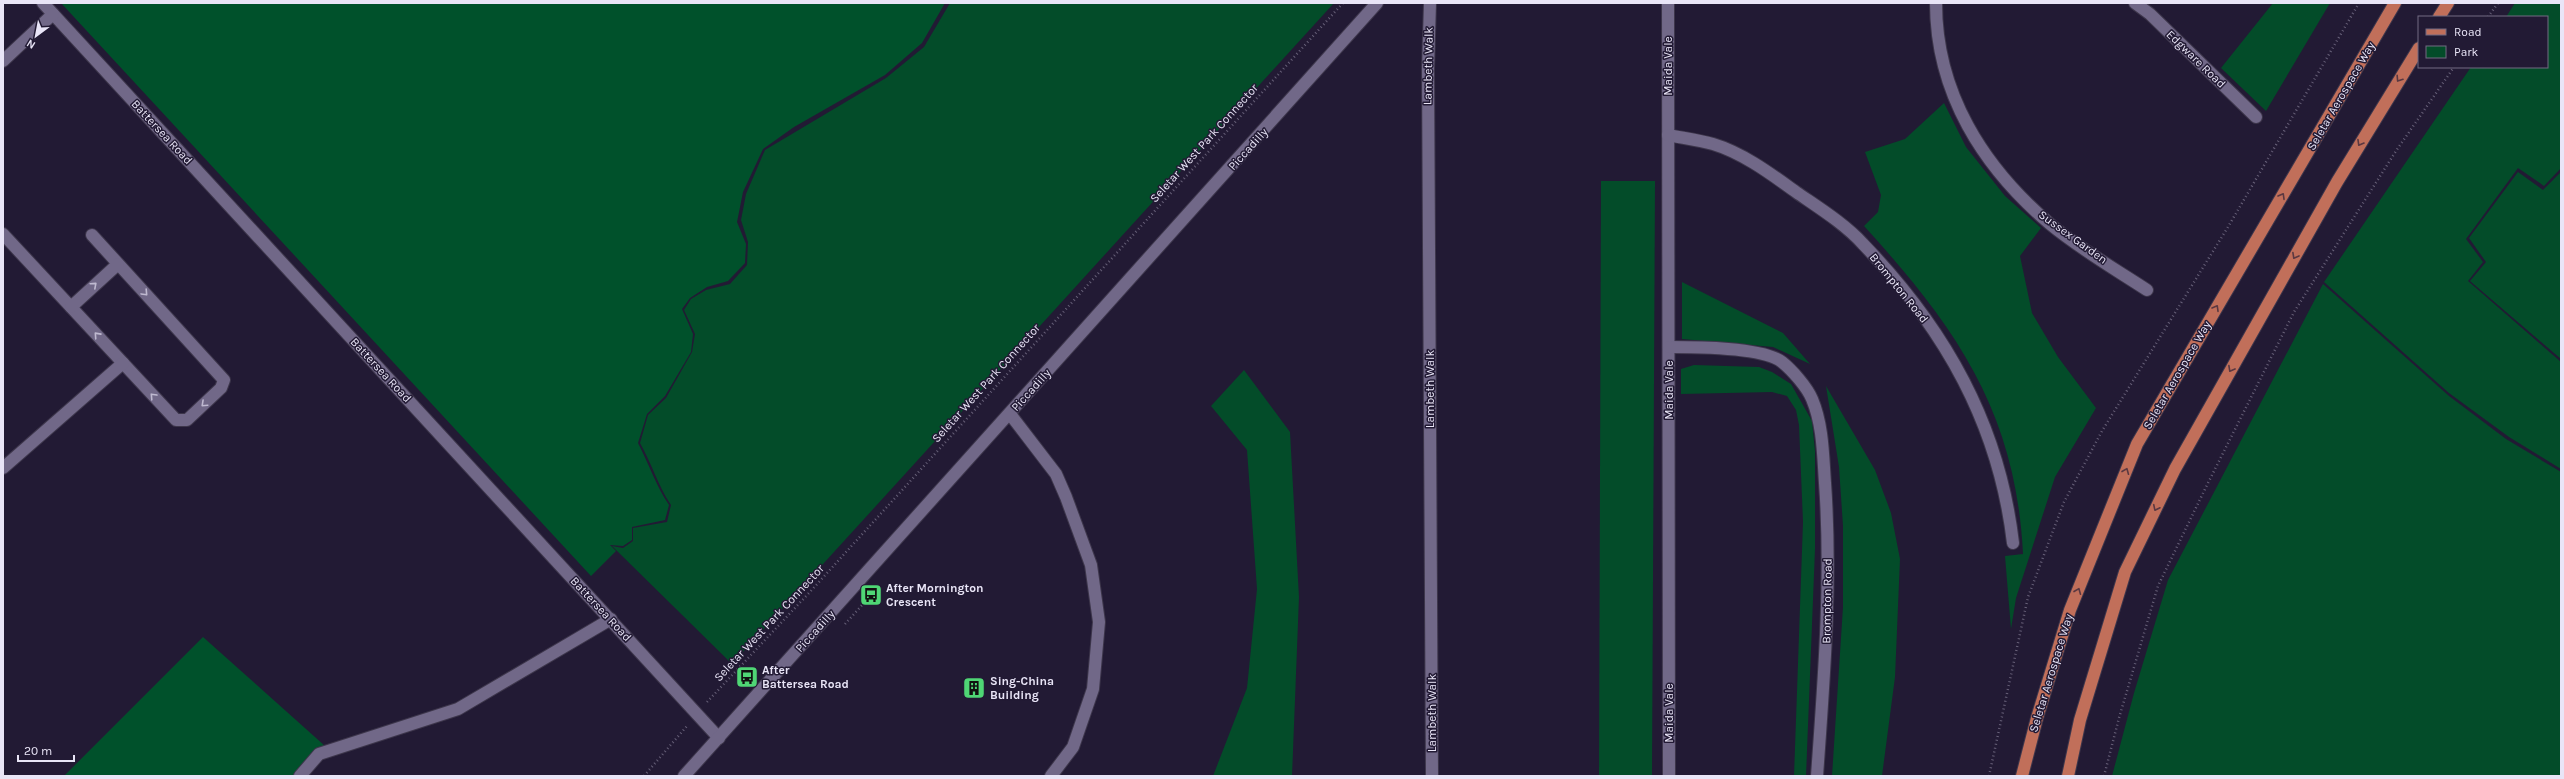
<svg xmlns="http://www.w3.org/2000/svg" width="2564" height="779" font-family="Karla,sans-serif">
	<style>
		.green { fill: #034c29 }
		.forest { fill: #00512b }
		.lines { fill: none; stroke-linecap: round; stroke-linejoin: round }
		.minor-casing { stroke: #3d364b; stroke-width: 14 }
		.major-casing { stroke: #3d364b; stroke-width: 14 }
		.path { stroke: #676078; stroke-width: 2.5; stroke-dasharray: 1 3; stroke-linecap: butt }
		.minor { stroke: #716888; stroke-width: 12 }
		.major { stroke: #c16f5a; stroke-width: 12 }
		.oneway { stroke: #5a3841 }
		.oneway2 { stroke: #bfb9d0 }
		.labels { text-anchor: middle; dominant-baseline: central; stroke-width: 3; stroke-linejoin: round; paint-order: stroke }
		.street-label { font-size: 12px; fill: #e9e5f7; stroke: #221a34 }
		.poi-label { font-size: 12px; font-weight: bold; fill: #e9e5f7; stroke: #221a34; text-anchor: start }
	</style>
	<rect width="100%" height="100%" fill="#221a34"/>
	<!-- green -->
	<g class="green">
		<path d="M950,3H1334L732,664L612,546L623,548L633,541V528L667,522L671,505C658,486 652,464 640,443L648,415L666,398L692,352L695,334L684,310L691,299L706,290L730,284L747,265L748,242L741,220L746,194L765,150L886,78L924,47Z"/>
		<path d="M2273,3H2330L2266,111L2221,68Z"/>
		<path d="M2515,3H2561V168L2544,186L2518,168L2466,239L2483,262L2468,281L2561,362V469L2509,437L2449,393L2324,282L2471,67H2547V17H2506Z"/>
		<path d="M1944,103L1966,147L2005,196L2041,228L2020,256L2032,313L2058,357L2096,408L2055,477L2016,598L2011,629L2005,556L2023,554C2016,412 1956,327 1864,226L1878,212L1881,195L1865,152L1905,139Z"/>
		<path d="M2518,172L2543,190L2561,172V359L2470,281L2486,262L2469,238Z"/>
		<path d="M1601,181H1655L1652,776H1599Z"/>
		<path d="M1682,282L1783,333L1810,364L1773,347L1682,339Z"/>
		<path d="M2323,284L2449,396L2506,439L2561,472V776H2112L2134,693L2168,580Z"/>
		<path d="M1694,365L1759,367L1772,372L1791,384L1812,421L1815,451V549L1806,776H1794L1803,522L1799,425L1796,410L1787,396L1772,392L1681,394V369Z"/>
		<path d="M1244,370L1290,432L1299,597L1292,776H1213L1247,688L1257,589L1247,450L1211,406Z"/>
		<path d="M1826,386L1875,470L1891,513L1900,559L1895,677L1882,776H1832L1843,607V526L1839,467Z"/>
	</g>
	<!-- forest -->
	<g class="forest">
		<path d="M61,3H945L922,43L885,75L794,127L763,149L743,192L737,222L746,244L745,263L728,281L707,287L690,298L682,309L693,334L691,352L665,396L647,414L638,443C649,464 656,486 669,505L665,520L632,527V540L623,546L610,545L616,551L591,576Z"/>
		<path d="M203,637L325,746L296,776H64Z"/>
	</g>
	<g class="lines">
		<!-- minor casing -->
		<g class="minor-casing">
			<g id="minor">
				<path d="M43,3L719,738"/>
				<path d="M1430,3L1428,69L1432,776"/>
				<path d="M1668,3L1669,776"/>
				<path d="M1936,3C1936,93 1983,167 2050,224C2080,249 2115,269 2147,290"/>
				<path d="M2135,3L2150,14L2256,117"/>
				<path d="M3,61L53,14"/>
				<path d="M1668,135C1683,138 1699,140 1713,144C1743,153 1771,174 1796,192C1819,208 1845,224 1863,244C1945,329 1999,424 2013,543"/>
				<path d="M3,234L176,420H187L221,388L224,380L92,235"/>
				<path d="M71,307L118,264"/>
				<path d="M1669,347C1695,347 1763,347 1782,362C1792,370 1807,387 1812,399C1823,425 1823,455 1825,483C1832,581 1824,678 1817,776"/>
				<path d="M1010,414L1056,474L1066,497L1091,565L1099,622L1093,689L1073,747L1051,776"/>
				<path d="M3,468L123,363"/>
				<path d="M300,776L319,754L458,709L611,619"/>
				<path d="M684,776L1377,3"/>
			</g>
		</g>
		<!-- major casing -->
		<g class="major-casing">
			<g id="major">
				<path d="M2439,17L2448,3"/>
				<path d="M2022,776L2037,718L2070,610L2137,444L2395,3"/>
				<path d="M2068,776L2080,720L2125,572L2175,469L2337,182L2419,48"/>
			</g>
		</g>
		<!-- path -->
		<g class="path">
			<path d="M2488,17L2498,3"/>
			<path d="M845,624L873,593"/>
			<path d="M707,702L809,593L1343,3"/>
			<path d="M644,776L687,726"/>
			<path d="M1989,776L2028,597L2064,502L2102,431L2228,227L2359,3"/>
			<path d="M2104,776L2119,718L2158,586L2207,485L2294,312L2396,151L2454,67"/>
		</g>
		<!-- minor -->
		<use href="#minor" class="minor"/>
		<!-- major -->
		<use href="#major" class="major"/>
	</g>
	<!-- one-way arrows -->
	<defs><path id="oneway-chevron" d="M-2-3.5L2.5 0L-2 3.5" fill="none" stroke-width="1.6" stroke-linecap="round" stroke-linejoin="round"/></defs>
	<g class="oneway">
		<use href="#oneway-chevron" transform="translate(2399 79) rotate(123)"/>
		<use href="#oneway-chevron" transform="translate(2360 143) rotate(120)"/>
		<use href="#oneway-chevron" transform="translate(2282 196) rotate(-60)"/>
		<use href="#oneway-chevron" transform="translate(2295 256) rotate(119)"/>
		<use href="#oneway-chevron" transform="translate(2216 308) rotate(-60)"/>
		<use href="#oneway-chevron" transform="translate(2231 369) rotate(119)"/>
		<use href="#oneway-chevron" transform="translate(2126 471) rotate(-68)"/>
		<use href="#oneway-chevron" transform="translate(2156 508) rotate(116)"/>
		<use href="#oneway-chevron" transform="translate(2078 591) rotate(-68)"/>
	</g>
	<g class="oneway2">
		<use href="#oneway-chevron" transform="translate(94 285) rotate(-42)"/>
		<use href="#oneway-chevron" transform="translate(145 293) rotate(47)"/>
		<use href="#oneway-chevron" transform="translate(97 335) rotate(-132)"/>
		<use href="#oneway-chevron" transform="translate(153 396) rotate(-133)"/>
		<use href="#oneway-chevron" transform="translate(204 404) rotate(137)"/>
	</g>
	<!-- icons -->
	<defs>
		<g id="bus-square" transform="scale(1.15)"><rect x="-9" y="-9" width="18" height="18" rx="4" fill="#4fd675" stroke="#221a34"/><path d="M-5-6H5V4H4V6H2V4H-2V6H-4V4H-5ZM-3.5-4V0h7V-4ZM-3.5 1.2v1.5H-2V1.2ZM2 1.2v1.5H3.5V1.2Z" fill="#111"/></g>
		<g id="building-square" transform="scale(1.15)"><rect x="-9" y="-9" width="18" height="18" rx="4" fill="#4fd675" stroke="#221a34"/><path d="M-4-6H4V6H1V3H-1V6H-4ZM-2.5-4.3h1.7v1.8h-1.7ZM.8-4.3h1.7v1.8H.8ZM-2.5-1h1.7V.8h-1.7ZM.8-1h1.7V.8H.8Z" fill="#111"/></g>
	</defs>
	<g fill-rule="evenodd">
		<use href="#bus-square" x="871" y="595"/>
		<use href="#bus-square" x="747" y="677"/>
		<use href="#building-square" x="974" y="688"/>
	</g>
	<g class="labels">
		<!-- street labels -->
		<g class="street-label">
			<text transform="translate(2196 59) rotate(44)">Edgware Road</text>
			<text transform="translate(1428 66) rotate(-89)">Lambeth Walk</text>
			<text transform="translate(1668 66) rotate(-90)">Maida Vale</text>
			<text transform="translate(2341 96) rotate(-60)">Seletar Aerospace Way</text>
			<text transform="translate(162 132) rotate(47)">Battersea Road</text>
			<text transform="translate(1204 143) rotate(-48)">Seletar West Park Connector</text>
			<text transform="translate(1248 149) rotate(-48)">Piccadilly</text>
			<text transform="translate(2073 237) rotate(36)">Sussex Garden</text>
			<text transform="translate(1899 288) rotate(51)">Brompton Road</text>
			<text transform="translate(381 370) rotate(47)">Battersea Road</text>
			<text transform="translate(2177 375) rotate(-60)">Seletar Aerospace Way</text>
			<text transform="translate(986 383) rotate(-48)">Seletar West Park Connector</text>
			<text transform="translate(1430 389) rotate(-90)">Lambeth Walk</text>
			<text transform="translate(1031 390) rotate(-48)">Piccadilly</text>
			<text transform="translate(1669 390) rotate(-90)">Maida Vale</text>
			<text transform="translate(1827 601) rotate(-89)">Brompton Road</text>
			<text transform="translate(601 609) rotate(47)">Battersea Road</text>
			<text transform="translate(769 623) rotate(-47)">Seletar West Park Connector</text>
			<text transform="translate(815 631) rotate(-48)">Piccadilly</text>
			<text transform="translate(2051 673) rotate(-73)">Seletar Aerospace Way</text>
			<text transform="translate(1432 713) rotate(-90)">Lambeth Walk</text>
			<text transform="translate(1669 713) rotate(-90)">Maida Vale</text>
		</g>
		<!-- poi labels -->
		<g class="poi-label">
			<text x="886" y="588">After Mornington<tspan x="886" dy="14">Crescent</tspan></text>
			<text x="762" y="670">After<tspan x="762" dy="14">Battersea Road</tspan></text>
			<text x="990" y="681">Sing-China<tspan x="990" dy="14">Building</tspan></text>
		</g>
	</g>
	<!-- border -->
	<rect width="2564" height="779" fill="none" stroke="#e9e5f7" stroke-width="8"/>
	<!-- legend -->
	<rect x="2418" y="16" width="130" height="52" fill="#221a34" stroke="#726b82"/>
	<rect x="2426" y="29" width="20" height="6" fill="#c16f5a" stroke="#726b82"/>
	<text x="2454" y="36" font-size="12" fill="#e9e5f7">Road</text>
	<rect x="2426" y="46" width="20" height="12" fill="#034c29" stroke="#726b82"/>
	<text x="2454" y="56" font-size="12" fill="#e9e5f7">Park</text>
	<!-- north arrow -->
	<g transform="translate(36 36) rotate(212)" stroke="#221a34" stroke-width="3" paint-order="stroke">
	<path d="M0-3L7 15L0 10L-7 15Z" fill="#e9e5f7"/>
	<text y="-6" font-size="11" font-weight="bold" text-anchor="middle" fill="#e9e5f7">N</text>
	</g>
	<!-- scale -->
	<path d="M18 755v6h56v-6" fill="none" stroke="#e9e5f7" stroke-width="2"/>
	<text x="24" y="755" font-size="12" fill="#e9e5f7" stroke="#221a34" stroke-width="3" paint-order="stroke">20 m</text>
</svg>
